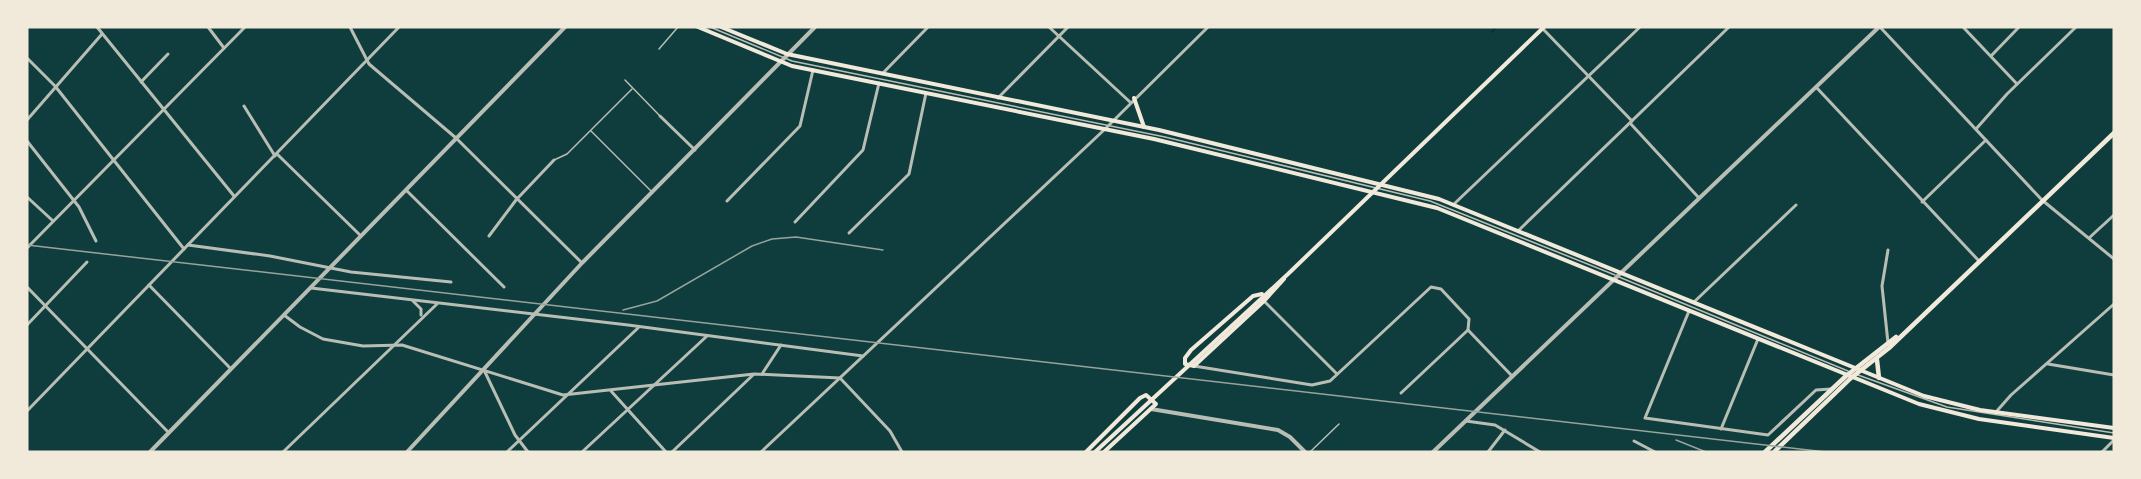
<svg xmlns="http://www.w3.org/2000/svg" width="2141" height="479" font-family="'Zilla Slab',serif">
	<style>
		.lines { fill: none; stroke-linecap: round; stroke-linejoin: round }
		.stream { stroke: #0a2a2b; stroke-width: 1.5 }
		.service { stroke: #b8beb3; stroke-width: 1.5 }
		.minor { stroke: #b8beb3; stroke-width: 3 }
		.tertiary { stroke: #b8beb3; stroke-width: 4 }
		.secondary { stroke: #f1e9da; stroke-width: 4 }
		.primary { stroke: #f1e9da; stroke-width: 4.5 }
		.rail { stroke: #97a49c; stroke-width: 1.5 }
	</style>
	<rect width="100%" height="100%" fill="#0f3d3e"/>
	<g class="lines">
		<!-- stream -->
		<path class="stream" d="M1492,32L1496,27"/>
		<!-- service -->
		<g class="service">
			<path d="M710,27L792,61L1165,137L1430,201L1615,275"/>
			<path d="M659,49L678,27"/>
			<path d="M625,80L660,116"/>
			<path d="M591,131L651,191"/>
			<path d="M554,160L567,154L632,89"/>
			<path d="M1619,277L1848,371"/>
			<path d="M1858,375L1947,407L2114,433"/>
			<path d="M1310,452L1339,424"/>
		</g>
		<!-- minor -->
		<g class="minor">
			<path d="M97,27L234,196"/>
			<path d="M208,27L224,48"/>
			<path d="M350,27L369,64L456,138L582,263"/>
			<path d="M1049,27L1130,102"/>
			<path d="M1880,27L2042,200L2114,259"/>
			<path d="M1963,27L2017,84"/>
			<path d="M1543,29L1632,121"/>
			<path d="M1991,56L2019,27"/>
			<path d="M27,58L55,86L184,249"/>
			<path d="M883,73L928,27"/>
			<path d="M141,82L168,54"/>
			<path d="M1816,87L1979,261"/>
			<path d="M998,98L1068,27"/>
			<path d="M244,106L275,156"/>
			<path d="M660,116L695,150"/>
			<path d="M27,120L102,34"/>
			<path d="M1630,123L1699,198"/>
			<path d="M1976,129L2007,94L2076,27"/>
			<path d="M27,141L79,207L96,241"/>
			<path d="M277,154L361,236"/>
			<path d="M406,190L504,287"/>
			<path d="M27,197L52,220"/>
			<path d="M727,201L800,126L813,70"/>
			<path d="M1922,202L1986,140"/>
			<path d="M1453,205L1640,27"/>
			<path d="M795,222L863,150L879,83"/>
			<path d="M1518,231L1729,27"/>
			<path d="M849,233L909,174L926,93"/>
			<path d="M489,236L516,200L554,160"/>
			<path d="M2089,238L2114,215"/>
			<path d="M188,245L270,256L351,272L451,282"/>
			<path d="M27,248L245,27"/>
			<path d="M149,285L231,369"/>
			<path d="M27,287L169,433"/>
			<path d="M311,288L628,325L863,356"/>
			<path d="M413,301L421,309V315"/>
			<path d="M1264,301L1337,374"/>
			<path d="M1694,302L1796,205"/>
			<path d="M1689,311L1645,418L1768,435L1816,390L1831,389"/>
			<path d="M284,315L300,327L323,339L363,346L402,345L563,395L754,374L840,378L890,431L902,452"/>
			<path d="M27,325L87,262"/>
			<path d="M1468,330L1512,376"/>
			<path d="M1888,343L1882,286L1888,250"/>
			<path d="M2048,364L2114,375"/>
			<path d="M1194,366L1312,385L1330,381L1431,287L1441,289L1469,319L1468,330"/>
			<path d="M484,370L515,435L528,452"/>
			<path d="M762,374L781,345"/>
			<path d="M611,391L666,452"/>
			<path d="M1401,393L1468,330"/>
			<path d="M27,411L399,27"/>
			<path d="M1996,412L2011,395L2114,304"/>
			<path d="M1466,421L1495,425L1540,452"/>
			<path d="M1721,429L1758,339"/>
			<path d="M1634,441L1655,452"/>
			<path d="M283,452L437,304"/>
			<path d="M507,452L638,328"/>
			<path d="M582,452L707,336"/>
			<path d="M672,452L753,375"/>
			<path d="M761,452L1104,130L1208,27"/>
			<path d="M1488,452L1505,430"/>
			<path d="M2102,452L2114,440"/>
		</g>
		<!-- tertiary -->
		<g class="tertiary">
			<path d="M1151,409L1278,430L1290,437L1305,452"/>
			<path d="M150,452L565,27"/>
			<path d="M407,452L582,263L815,27"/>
			<path d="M1433,452L1879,27"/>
		</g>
		<!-- secondary -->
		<g class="secondary">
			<path d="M698,27L792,66L1154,139L1437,208L1919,404L1979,419L2114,438"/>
			<path d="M721,27L787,54L1159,130L1439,199L1924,396L1980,410L2114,428"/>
			<path d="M1134,98L1144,127"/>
			<path d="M1262,294L1253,296L1191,350L1185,358V364L1194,366L1264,301L1284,279"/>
			<path d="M1086,452L1140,398L1146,395L1156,404L1104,452"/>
			<path d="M1095,452L1288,274L1544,27"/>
		</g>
		<!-- primary -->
		<g class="primary">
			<path d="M1877,360L1879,378"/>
			<path d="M1765,452L1846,376L1896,337"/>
			<path d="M1774,452L1851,378L1889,348L2114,133"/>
		</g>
		<!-- rail -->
		<g class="rail">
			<path d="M27,245L1826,452"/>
			<path d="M623,310L657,301L752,246L772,239L796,237L883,250"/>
			<path d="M1676,440L1706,452"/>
		</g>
	</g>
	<!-- border -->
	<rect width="2141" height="479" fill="none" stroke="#f1e9da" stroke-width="57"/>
</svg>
